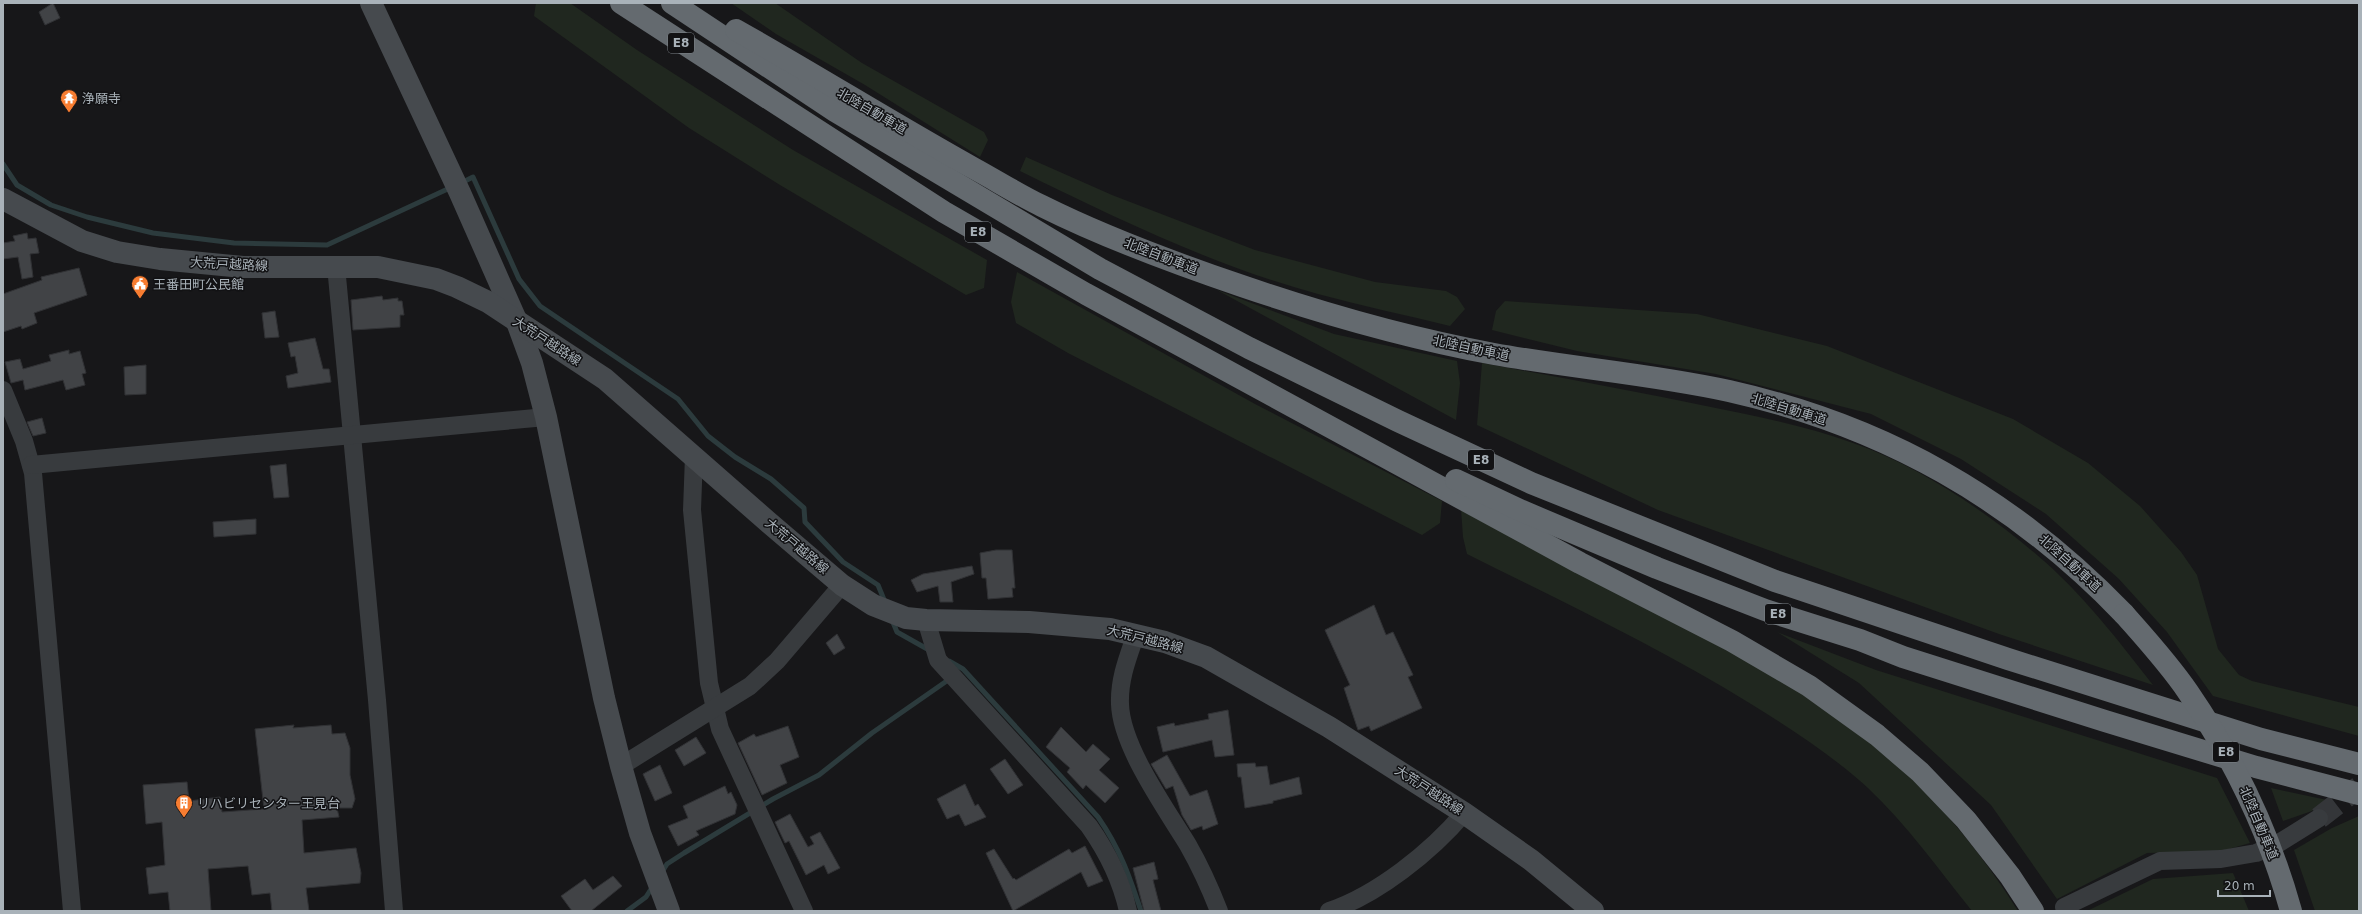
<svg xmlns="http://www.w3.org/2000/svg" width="2362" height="914" font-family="'DejaVu Sans','Noto Sans JP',sans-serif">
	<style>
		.green { fill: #20271f }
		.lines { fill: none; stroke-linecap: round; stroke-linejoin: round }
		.stream { stroke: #2c3b3d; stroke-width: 5 }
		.building { fill: #414346; stroke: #313235 }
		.secondary-tunnel { stroke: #343639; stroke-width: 22; stroke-dasharray: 22 11; stroke-linecap: butt }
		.street { stroke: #383b3e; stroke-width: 18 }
		.secondary { stroke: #464a4e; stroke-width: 22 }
		.highway { stroke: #646a6f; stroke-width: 22 }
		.highway-bridge { stroke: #646a6f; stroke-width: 22 }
		.labels { text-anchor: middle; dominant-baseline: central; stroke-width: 3; stroke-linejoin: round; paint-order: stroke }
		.shield { fill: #121214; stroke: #7c8288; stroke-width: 1 }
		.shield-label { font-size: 12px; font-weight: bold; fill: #a9b2b9 }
		.poi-label { font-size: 13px; fill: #a9b2b9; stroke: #121214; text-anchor: start }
		.street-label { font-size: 13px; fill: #a9b2b9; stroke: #121214 }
	</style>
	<rect width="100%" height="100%" fill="#171719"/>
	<!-- green -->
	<g class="green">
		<path d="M536,3H570L637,50L793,150L987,260L984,288L966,295L780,185L689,128L534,16Z"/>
		<path d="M731,3H775L862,63L984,132L988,140L980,157L865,85L776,34Z"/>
		<path d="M1026,157L1112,195L1255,250L1375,282L1446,291L1457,297L1465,309L1450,326C1406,315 1362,306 1318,294C1214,266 1116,218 1020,171Z"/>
		<path d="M1017,272L1255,404L1442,501L1440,523L1422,535L1068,353L1016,323L1011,302Z"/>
		<path d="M1217,290L1334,334L1457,361L1460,383L1456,420Z"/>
		<path d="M1505,301L1697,314L1827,346L2013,419L2088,463L2140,506L2181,552L2197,575L2218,649L2239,675L2252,681L2359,707V736L2213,696L2167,632L2119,579L2046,514L1961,459L1871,414L1716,374L1577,351L1492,330L1496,311Z"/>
		<path d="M1482,363C1557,377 1632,391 1706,406C1755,416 1806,426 1853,443C1919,466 1984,510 2037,555C2081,592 2118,640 2153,685L1999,634L1658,510L1477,425Z"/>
		<path d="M1461,509C1551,556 1642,601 1731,652C1779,679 1829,706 1872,742C1929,790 1979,848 2018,911H1972C1939,870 1907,825 1868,788C1833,756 1791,729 1751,704C1660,648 1563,602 1467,554L1463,537Z"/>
		<path d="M1777,632L1876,670L2217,778L2250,843L2222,851L2147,853L2057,899L1991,805L1859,683Z"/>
		<path d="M2271,788L2327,800L2312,811L2283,821Z"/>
		<path d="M2359,816V911H2315L2294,850L2332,828Z"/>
		<path d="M2233,873L2249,911H2087L2153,879Z"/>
	</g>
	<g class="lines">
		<!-- stream -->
		<g class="stream">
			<path d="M3,164L17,185L51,205L87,217L153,233L234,243L327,245L452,187"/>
			<path d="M461,183L473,177L519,279L540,306L678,399L708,436L735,457L771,479L804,508L805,522L843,562L878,585L885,602"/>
			<path d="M892,620L897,632L929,650"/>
			<path d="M949,661L963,669L1098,817C1120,849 1129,875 1141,911"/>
			<path d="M662,872L667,864L684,853L773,799L819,775L872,733L951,678"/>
			<path d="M627,911L646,897L653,886"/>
		</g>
	</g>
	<!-- building -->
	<g class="building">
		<path d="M53,3L60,18L45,25L39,12Z"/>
		<path d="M27,233L28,239L36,238L39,253L30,254L33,277L22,279L18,257L3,259V243L15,241L13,236Z"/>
		<path d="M79,268L87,295L34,313L37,323L22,329L21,326L3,332V294L42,280L41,277Z"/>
		<path d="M382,296L383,300L398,298V301H402L404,315H400V327L353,330L351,300Z"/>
		<path d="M275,311L279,337L265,338L262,313Z"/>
		<path d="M315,338L323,369H329L331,382L288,388L286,376L298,373L295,356L291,357L288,343Z"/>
		<path d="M69,350V354L80,351L86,373L82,374L85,385L66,390L63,380L25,390L23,380L11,383L5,362L20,359L23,369L51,361L49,355Z"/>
		<path d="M146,365V394L125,395L124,367Z"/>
		<path d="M42,418L46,433L33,436L27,422Z"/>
		<path d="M286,464L289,497L274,498L270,466Z"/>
		<path d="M256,519V534L214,537L213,522Z"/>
		<path d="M996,550H1012L1015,588H1012L1013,597L988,599L986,578H982L980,553Z"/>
		<path d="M972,566L974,574L951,582L953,602H940L938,586L917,592L911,580L923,574Z"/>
		<path d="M1374,605L1386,635L1393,632L1413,675L1408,677L1422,708L1371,731L1369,726L1358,730L1344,688L1350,685L1325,630Z"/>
		<path d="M837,634L845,648L834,655L826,643Z"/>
		<path d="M1228,710L1234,755L1215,757L1212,740L1163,752L1157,727L1174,723L1175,726L1209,719L1208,714Z"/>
		<path d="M294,725L293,728L331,725L332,734L345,733L350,748V775L355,799L352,808H337L339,817L302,820L304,853L356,848L361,873L360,883L306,888L309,911H272L270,893L252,895L248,866L208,869L211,911H170L168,892L149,894L146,868L165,865L162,822L146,824L143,785L187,782L189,801L220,797L222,812L264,809L255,729Z"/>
		<path d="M788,726L799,757L780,765L787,783L762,795L738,743L754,734L756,737Z"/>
		<path d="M1061,727L1086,752L1093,744L1110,759L1099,770L1119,788L1105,803L1086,785L1083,789L1067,772L1070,768L1046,747Z"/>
		<path d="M696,737L706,753L684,766L675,750Z"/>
		<path d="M1167,755L1190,796L1207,790L1218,824L1203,830L1202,826L1191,830L1182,815L1173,786L1166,789L1151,764Z"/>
		<path d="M1005,759L1023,785L1008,794L990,769Z"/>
		<path d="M1255,763L1256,767L1267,766L1270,785L1299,777L1302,794L1273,801V803L1245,808L1241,777H1238L1237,764Z"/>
		<path d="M660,765L672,793L655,801L643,774Z"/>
		<path d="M965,784L975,806L978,804L986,817L965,826L959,814L947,819L937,799Z"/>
		<path d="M725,786L728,794L731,792L737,805L735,814L696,831L699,835L678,846L668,826L688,818L683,806Z"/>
		<path d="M790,814L808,847L814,844L810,837L820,832L840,868L828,874L824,865L806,875L789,841L785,843L775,822Z"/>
		<path d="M1085,846L1103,881L1088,887L1081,872L1013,911L986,853L994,849L1013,879L1014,878L1016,880L1069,849L1072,853Z"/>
		<path d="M1154,862L1158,879L1153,880L1161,911H1144L1133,868Z"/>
		<path d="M613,876L622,886L591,911H572L561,896L585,879L593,890Z"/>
	</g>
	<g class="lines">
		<!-- secondary-tunnel -->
		<path class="secondary-tunnel" d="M2319,818L2359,787"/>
		<!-- street -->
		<g class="street">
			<path d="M336,266L377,700L394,911"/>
			<path d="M3,390L24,441L33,473L72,911"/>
			<path d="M694,456L692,510L709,683L720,729L804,911"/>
			<path d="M31,465L546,417"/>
			<path d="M926,620L938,660L1089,826C1108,853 1121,879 1128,911"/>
			<path d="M1136,634C1128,657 1119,679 1120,704C1121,746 1166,809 1188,845C1200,866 1210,888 1219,911"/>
			<path d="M621,766L750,686L777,661L842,585"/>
			<path d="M2064,907L2160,861L2221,859L2256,853L2274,846L2319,818"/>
			<path d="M1329,911C1377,895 1431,852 1464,813"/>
		</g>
		<!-- secondary -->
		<g class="secondary">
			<path d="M371,3L460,193L517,322L532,363L546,417L604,698L621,766L640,833L669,911"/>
			<path d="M3,199L82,241L117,252L160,259L243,267H378L436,279L457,287L488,302L605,379L767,521L842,585L873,605L906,618L926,620L1029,622L1110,629L1165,642L1206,657L1329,727L1464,813L1531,860L1593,911"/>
		</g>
		<!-- highway -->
		<g class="highway">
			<path d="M621,3L944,212L1086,294L1580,563L1732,641L1809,686L1877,735L1920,772L1966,820L2010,876L2033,911"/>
			<path d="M672,3L835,111L1100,269L1249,348L1398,421L1531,483L1775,581L2008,659L2261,739L2359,764"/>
			<path d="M736,30C816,75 894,124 975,169C997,181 1019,195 1042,206C1106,238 1174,263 1242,286C1324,314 1408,338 1494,354C1572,368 1651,374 1729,391C1885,426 2013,499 2124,614"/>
			<path d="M1456,480L1522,511L1657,568L1765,610L1860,640L1903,657L2105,721L2256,767L2359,794"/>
		</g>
		<!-- highway-bridge -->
		<path class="highway-bridge" d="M2124,614C2146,639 2169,664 2188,692C2234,759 2269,832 2291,911"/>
	</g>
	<!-- icons -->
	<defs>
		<g id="temple-pin" transform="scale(0.9)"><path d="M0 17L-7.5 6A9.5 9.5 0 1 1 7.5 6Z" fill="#f77d31" stroke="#121214"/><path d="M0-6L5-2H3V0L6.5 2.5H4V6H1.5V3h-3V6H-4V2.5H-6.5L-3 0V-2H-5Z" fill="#fff"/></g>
		<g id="civic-pin" transform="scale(0.9)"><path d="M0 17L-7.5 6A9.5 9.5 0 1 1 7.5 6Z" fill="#f77d31" stroke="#121214"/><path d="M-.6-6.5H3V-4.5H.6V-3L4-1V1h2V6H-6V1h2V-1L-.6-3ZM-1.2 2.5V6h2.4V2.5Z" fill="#fff"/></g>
		<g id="building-pin" transform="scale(0.9)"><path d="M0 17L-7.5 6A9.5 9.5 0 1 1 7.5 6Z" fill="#f77d31" stroke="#121214"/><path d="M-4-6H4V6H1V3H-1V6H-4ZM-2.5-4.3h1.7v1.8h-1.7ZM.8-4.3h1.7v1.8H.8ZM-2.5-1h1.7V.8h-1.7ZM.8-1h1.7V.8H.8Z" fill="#fff"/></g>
	</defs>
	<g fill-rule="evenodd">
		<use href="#temple-pin" x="69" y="98"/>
		<use href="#civic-pin" x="140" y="284"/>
		<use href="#building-pin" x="184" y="803"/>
	</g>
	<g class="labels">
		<!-- shield labels -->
		<g class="shield">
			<rect x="668" y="33" width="26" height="20" rx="3"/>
			<rect x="965" y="222" width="26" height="20" rx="3"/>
			<rect x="1468" y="450" width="26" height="20" rx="3"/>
			<rect x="1765" y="604" width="26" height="20" rx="3"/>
			<rect x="2213" y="742" width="26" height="20" rx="3"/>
		</g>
		<g class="shield-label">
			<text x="681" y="43">E8</text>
			<text x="978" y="232">E8</text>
			<text x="1481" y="460">E8</text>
			<text x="1778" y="614">E8</text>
			<text x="2226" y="752">E8</text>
		</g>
		<!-- poi labels -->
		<g class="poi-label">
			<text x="82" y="98">浄願寺</text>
			<text x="153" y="284">王番田町公民館</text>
			<text x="197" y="803">リハビリセンター王見台</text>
		</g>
		<!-- street labels -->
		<g class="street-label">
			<text transform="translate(872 111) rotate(30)">北陸自動車道</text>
			<text transform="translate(1161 256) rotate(21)">北陸自動車道</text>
			<text transform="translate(229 264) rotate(3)">大荒戸越路線</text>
			<text transform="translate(547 341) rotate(33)">大荒戸越路線</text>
			<text transform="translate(1471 348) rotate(12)">北陸自動車道</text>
			<text transform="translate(1789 409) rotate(17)">北陸自動車道</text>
			<text transform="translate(797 546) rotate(40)">大荒戸越路線</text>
			<text transform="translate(2070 563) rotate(42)">北陸自動車道</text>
			<text transform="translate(1145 639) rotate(14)">大荒戸越路線</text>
			<text transform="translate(1429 790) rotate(33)">大荒戸越路線</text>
			<text transform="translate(2259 823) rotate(67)">北陸自動車道</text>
		</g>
	</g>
	<!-- border -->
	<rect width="2362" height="914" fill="none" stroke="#a9b2b9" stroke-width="8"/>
	<!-- scale -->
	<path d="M2218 890v6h52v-6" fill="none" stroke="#a9b2b9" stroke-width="2"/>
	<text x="2224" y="890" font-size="12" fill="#a9b2b9" stroke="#121214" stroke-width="3" paint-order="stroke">20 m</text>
</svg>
